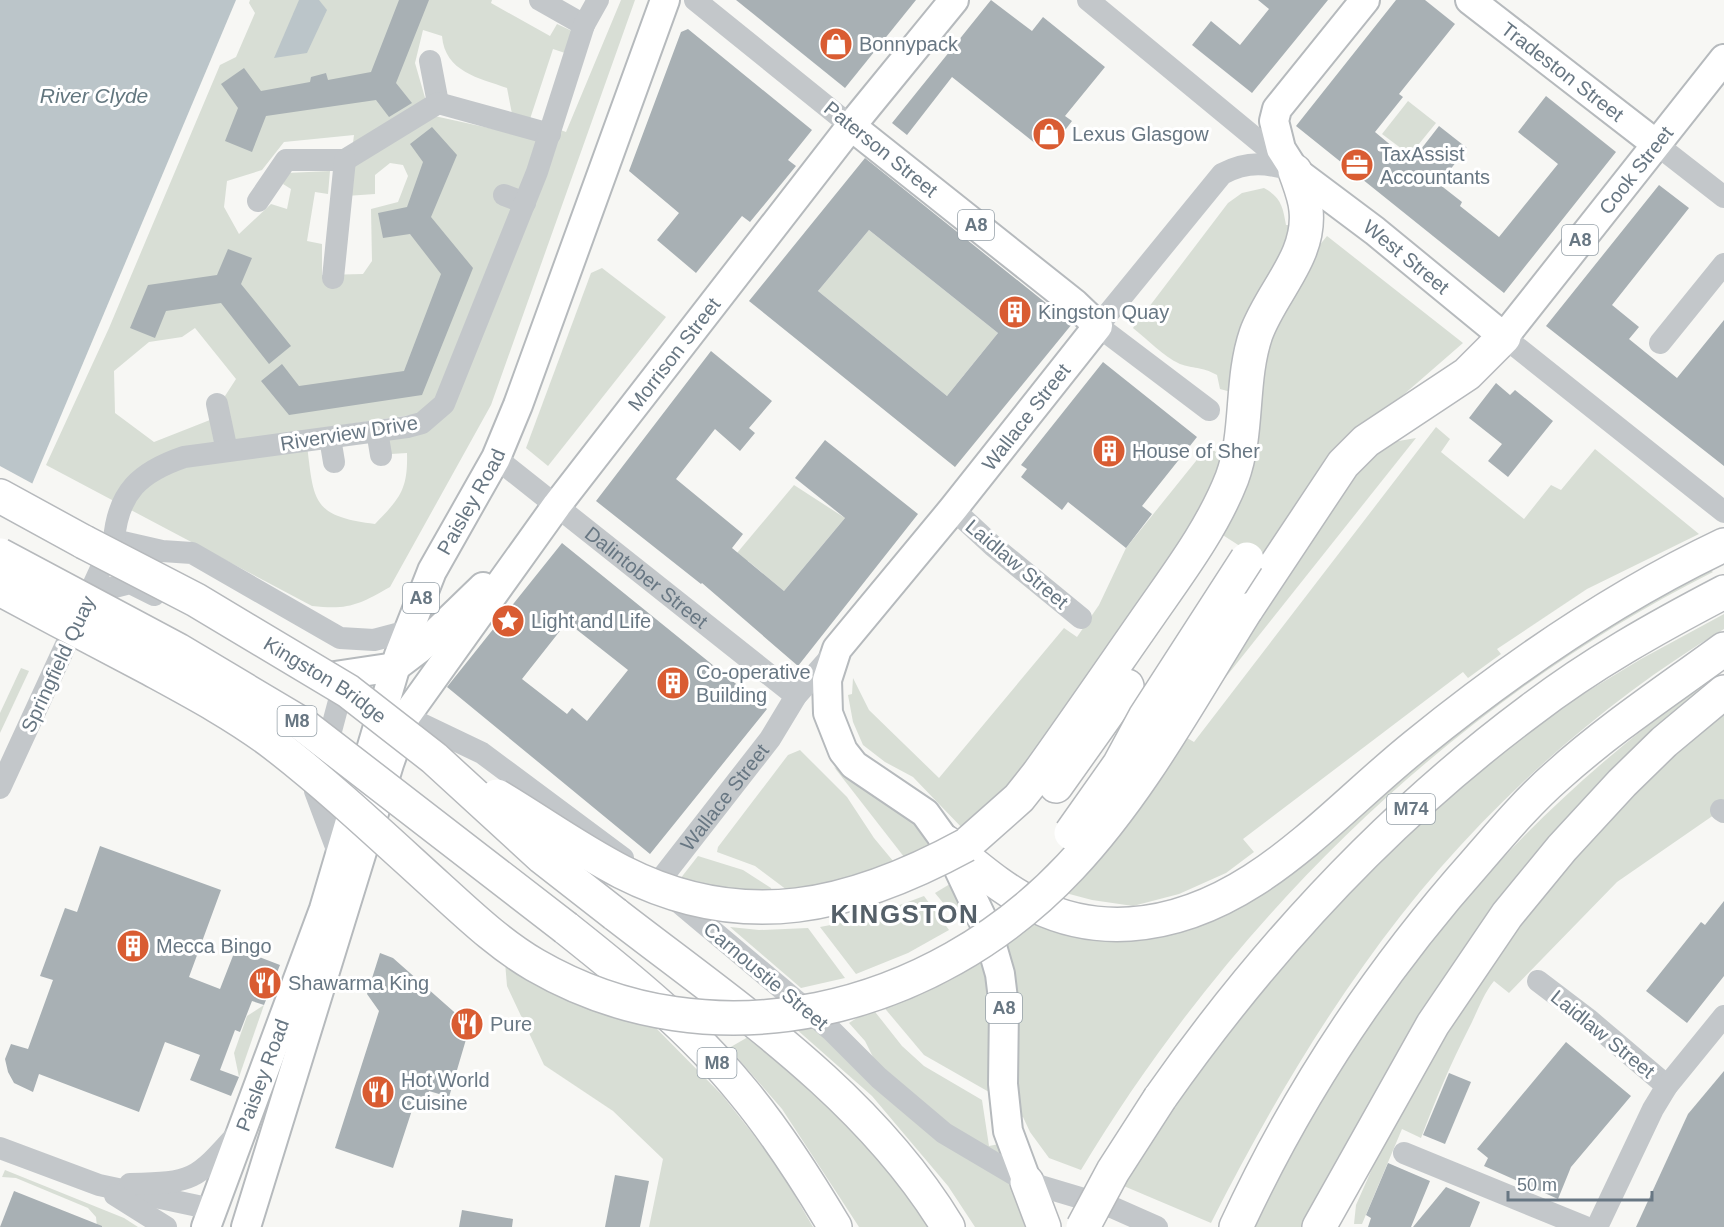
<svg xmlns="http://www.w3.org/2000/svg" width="1724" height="1227" font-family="Helvetica,sans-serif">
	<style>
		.green { fill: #d8ded5; fill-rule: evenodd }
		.water { fill: #bbc5c9 }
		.pier { fill: #f7f7f4 }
		.building { fill: #a8b0b4; fill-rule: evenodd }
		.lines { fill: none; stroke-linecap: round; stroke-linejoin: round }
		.major-casing { stroke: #b6babd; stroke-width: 32 }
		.highway-casing { stroke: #b6b9bc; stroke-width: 36 }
		.minor { stroke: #c3c7ca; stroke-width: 22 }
		.major { stroke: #fff; stroke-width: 28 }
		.highway { stroke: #fff; stroke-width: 33 }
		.highway-bridge-casing { stroke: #b6b9bc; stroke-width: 36; stroke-linecap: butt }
		.highway-bridge { stroke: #fff; stroke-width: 33 }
		.labels { text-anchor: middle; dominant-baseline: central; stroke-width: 6; stroke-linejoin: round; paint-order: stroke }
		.shield { fill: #fff; stroke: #95a0a8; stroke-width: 1.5 }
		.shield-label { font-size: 18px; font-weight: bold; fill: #687783 }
		.poi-label { font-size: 20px; fill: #687783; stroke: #fff; text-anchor: start }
		.street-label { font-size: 20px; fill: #687783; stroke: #fff }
		.water-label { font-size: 21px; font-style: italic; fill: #63777f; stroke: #fff }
		.district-label { font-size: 26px; font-weight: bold; letter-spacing: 1.5px; fill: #556069; stroke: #fff }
	</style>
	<rect width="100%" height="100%" fill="#f7f7f4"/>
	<!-- green -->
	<g class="green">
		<path d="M250,0H492L491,3L550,36L557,24L572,31L565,53L553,49L530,119L566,132L621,0H635L491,405L390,587C358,605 349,610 312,606L46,465L109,328L220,65L236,57L255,13L249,3ZM423,30L442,36C445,72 479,78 507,88L512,114L507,132L430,115L415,63ZM354,135L346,196L375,194V175L390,163L403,165L408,176L398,202L371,209L372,261L363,274L322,275V244L307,241L315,192L328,194L330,171L287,173L283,184L291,189L287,209L271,204L239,234L224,207L227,181L262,170L284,142ZM195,328L236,379L225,396L233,441L425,413L387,436L391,454L407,453C408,490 400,498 375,524C312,516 314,502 307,445L222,455L215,418L154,442L115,413L114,371L149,342L182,337Z"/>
		<path d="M1408,101L1436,123L1410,155L1382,134Z"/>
		<path d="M1264,188C1281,197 1283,207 1286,225H1294L1231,392L1220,389L1217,375C1201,366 1193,369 1180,364C1163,356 1148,340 1133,328L1228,203L1242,193Z"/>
		<path d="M869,230L998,333L947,396L818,291Z"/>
		<path d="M1327,236L1463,343L1348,443L1263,561L1215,530C1240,432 1260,315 1327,236Z"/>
		<path d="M602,268L666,317L548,466L526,448L591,273Z"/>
		<path d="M1436,427L1450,439L1441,452L1524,519L1551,485L1561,490L1595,449L1699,534L1587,589L1497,649L1501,654L1468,678L1463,672L1243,839L1254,852L1226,873L1179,894L1133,906L1092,900L1058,891L1175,731L1194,742Z"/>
		<path d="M1416,438L1202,707L1359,460L1393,442Z"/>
		<path d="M1208,446L1224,458L1195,523L1039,762L964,830L913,777L885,762L863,745L853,722L848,695L852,694L853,678L869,710L939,778L1064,628L1077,637L1099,605L1126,548Z"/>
		<path d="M794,485L845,518L784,591L748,561L727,565Z"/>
		<path d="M1701,562L1713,572C1451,704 1232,919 1081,1170L1049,1158L1030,1132L1023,1117L1015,1120L996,942L1029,917L1150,935L1485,703Z"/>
		<path d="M1724,614V629C1585,712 1457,833 1364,965C1306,1046 1256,1134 1211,1223L1119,1184L1188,1075L1354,881L1478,769L1560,708L1641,659Z"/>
		<path d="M21,668L29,671L0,733V713Z"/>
		<path d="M1705,683L1709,688L1599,787L1312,1227H1255C1360,1005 1504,825 1705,683Z"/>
		<path d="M1724,710V808L1617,882L1509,993L1494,981C1482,996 1477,1013 1468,1030C1450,1065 1435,1101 1421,1138L1402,1129L1362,1224H1354L1356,1205L1391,1126L1465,998L1545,889L1645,779Z"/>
		<path d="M800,750L847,797L874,838L898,867L860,879L787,890L755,866L717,852L718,847L788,755Z"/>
		<path d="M834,767L911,820L935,849L908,862Z"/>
		<path d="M698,856L743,870L771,888L772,892L735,890L680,879Z"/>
		<path d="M955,881L972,914L958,921L935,893Z"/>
		<path d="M924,896L949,930L908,953L856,974L820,927L862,919Z"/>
		<path d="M730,927L759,930L808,928L845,978L801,988Z"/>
		<path d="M982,954L994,995L989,1092L924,1055L882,1005Z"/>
		<path d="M505,962L652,1024L722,1095L753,1134L780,1170L813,1227H649L663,1159L613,1111L544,1065L507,986Z"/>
		<path d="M264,1005L239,1077L234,1053L247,1016Z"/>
		<path d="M872,1008L902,1046L924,1066L982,1100L989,1146L999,1144L1002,1157L953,1128L875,1061L865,1041L849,1023Z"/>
		<path d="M809,1025L1010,1183L1025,1227H975L948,1186L872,1096L795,1028Z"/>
		<path d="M748,1037C814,1094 884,1150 928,1227H859L782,1109L729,1048Z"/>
		<path d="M5,1170L124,1218L138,1227H97L96,1217L88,1208L16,1178L2,1177Z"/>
	</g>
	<!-- water -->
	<g class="water">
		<path d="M0,0H236L30,489L0,551Z"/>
		<path d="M299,0H319L327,10L307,53L274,58Z"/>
	</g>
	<!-- pier -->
	<path class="pier" d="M0,466L35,485L0,554Z"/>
	<!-- building -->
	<g class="building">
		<path d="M399,0H429L396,83L412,103L389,117L376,100L266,116L252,152L225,141L238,108L221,84L244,68L261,91L310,82L311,77L326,73L328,80L371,72Z"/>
		<path d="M736,0H916L845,88Z"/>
		<path d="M991,0L1032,31L1043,17L1105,67L1065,116L1072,121L1056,142L1041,148L952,77L907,135L892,123Z"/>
		<path d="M1258,0H1328L1252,93L1192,45L1211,21L1240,45L1269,9Z"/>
		<path d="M1396,0H1425L1455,24L1399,94L1403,97L1375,132L1411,162L1439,126L1467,148L1439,184L1462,202L1460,206L1499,237L1558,164L1518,132L1546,96L1616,152L1504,293L1296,126Z"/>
		<path d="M688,29L812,130L788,160L796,166L750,222L742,216L696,273L657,240L679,213L629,171L681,32Z"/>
		<path d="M432,127L457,155L431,217L473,268L422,395L289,415L261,381L282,364L299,386L404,371L441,274L410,234L383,238L378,213L407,207L423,162L410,144Z"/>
		<path d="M865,158L1072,324L955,467L749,301ZM869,230L998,333L947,396L818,291Z"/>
		<path d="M1659,185L1689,208L1612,305L1639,327L1629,339L1677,378L1724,320V466L1546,326Z"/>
		<path d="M228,249L252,258L241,284L291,346L269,364L221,303L166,311L155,338L130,328L148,285L217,275Z"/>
		<path d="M711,351L772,401L749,428L755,433L740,451L715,429L676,479L743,534L732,548L784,591L845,518L795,478L825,440L918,514L798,666L702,583L701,584L596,501Z"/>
		<path d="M1103,362L1197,437L1142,506L1152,514L1126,548L1068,502L1062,510L1021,477L1027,469L1021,465Z"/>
		<path d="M1496,383L1510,395L1515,390L1553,421L1508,477L1488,461L1502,444L1469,418Z"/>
		<path d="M562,543L767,709L650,854L447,687ZM567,622L628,670L587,721L572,708L567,714L522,679Z"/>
		<path d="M100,846L221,890L189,977L220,989L236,948L280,965L264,1005L252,1001L240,1032L235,1030L220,1070L239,1077L231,1096L190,1080L200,1055L165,1042L139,1112L39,1074L33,1092L14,1083L8,1072L5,1059L11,1044L28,1049L53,980L40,976L65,908L77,912Z"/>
		<path d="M1724,901V976L1687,1023L1646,991L1701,922L1705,925Z"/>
		<path d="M380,953L393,958L470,1026L449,1097L429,1091L424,1108L414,1104L393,1168L335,1148L379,1011L367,994Z"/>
		<path d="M1566,1042L1631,1096L1571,1167L1558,1199L1484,1166L1488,1158L1477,1149Z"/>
		<path d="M1724,1071V1227H1636L1688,1114Z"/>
		<path d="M1449,1073L1471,1082L1445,1144L1423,1135Z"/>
		<path d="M1388,1163L1430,1181L1411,1227H1368L1371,1218L1366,1215Z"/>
		<path d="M615,1175L649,1181L640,1227H605Z"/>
		<path d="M1446,1187L1480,1202L1470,1227H1413Z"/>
		<path d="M14,1191L102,1226V1227H0Z"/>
		<path d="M462,1210L513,1219L512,1227H459Z"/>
	</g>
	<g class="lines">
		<!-- major casing -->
		<g class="major-casing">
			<g id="major">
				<path id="s3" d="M1365,0L1277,109L1274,121L1281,149L1295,171L1375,231L1504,337L1724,59"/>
				<path id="s4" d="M1470,0L1656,144"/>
				<path d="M851,126L1075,304L1098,326L953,509L837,649L827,680L828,713L843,751L854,765L925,813L946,842L987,929L1000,974L1004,1007L1003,1084L1008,1131L1027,1182"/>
				<path d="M328,677L395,667L420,648L483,587"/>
				<path id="s5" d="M206,1227L324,909L399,655L432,571L496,458L518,405L665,0"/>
				<path id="s6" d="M246,1227L389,764L406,716L557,505L851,126L954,0"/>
			</g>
		</g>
		<!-- highway casing -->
		<g class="highway-casing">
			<g id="highway">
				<path d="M0,496L84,542"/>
				<path d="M1246,610L1343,464L1366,441L1467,374L1504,337"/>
				<path d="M1056,786L1127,686"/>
				<path d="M946,842C975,865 1002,890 1036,906C1065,920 1098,926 1130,924C1249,916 1328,816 1415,746C1511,668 1612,598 1724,545"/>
				<path d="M966,845L1019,798L1038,774C1076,721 1113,667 1150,614C1180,571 1213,527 1232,478C1249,432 1240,381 1256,334C1271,292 1311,257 1306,210C1305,197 1299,183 1295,171"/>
				<path d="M615,914C735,1007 868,1095 948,1227"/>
				<path d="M566,928C629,978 692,1029 743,1092C778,1134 807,1180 835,1227"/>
				<path d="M1160,1098C1264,950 1386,818 1531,710C1591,664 1657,627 1724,592"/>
				<path d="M1027,1182L1044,1227"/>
				<path d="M1236,1227C1298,1093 1379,971 1477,861C1502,832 1528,801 1558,775C1609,729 1668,690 1724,649"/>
				<path d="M1319,1227L1433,1024L1507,915L1562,848L1622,783L1664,742L1724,692"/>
			</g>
		</g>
		<!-- minor -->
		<g class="minor">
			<path d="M540,0L584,25"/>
			<path d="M695,0L851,126"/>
			<path d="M1088,0L1289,166"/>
			<path d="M430,61L438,103"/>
			<path d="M1656,144L1724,197"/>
			<path d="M504,195L525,203"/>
			<path d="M258,201L286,160H345L438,103L550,134"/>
			<path d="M333,278L345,160"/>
			<path d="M1504,337L1724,512"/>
			<path d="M1660,343L1724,264"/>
			<path d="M217,404L227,451"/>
			<path d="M1209,410L1098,326L1222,174C1248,160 1268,163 1295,171"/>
			<path d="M377,431L381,455"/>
			<path d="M330,438L334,462"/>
			<path id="s1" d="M496,458L796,696"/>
			<path d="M953,509L993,546L1081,618"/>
			<path d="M114,540L162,551L192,553L340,638L374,640L408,631"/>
			<path d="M91,593L130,583L154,595"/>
			<path d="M392,710L482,753L623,858"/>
			<path d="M0,788L114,540C118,492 140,472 184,457L407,427L422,423L444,404L537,172L584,25L598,0"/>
			<path d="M1721,810L1724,812"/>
			<path d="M339,855L315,791L343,686"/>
			<path id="s2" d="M657,884L770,739L796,696L834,653"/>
			<path d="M670,895L831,1030L879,1078L944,1133L1027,1182L1114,1208L1157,1227"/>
			<path d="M1538,981L1588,1019L1667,1086"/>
			<path d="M0,1148L99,1185L212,1209"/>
			<path d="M1404,1153L1585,1227"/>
			<path d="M130,1184C193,1183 196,1180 237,1134"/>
			<path d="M115,1195L166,1227"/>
			<path d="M1597,1227L1653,1109L1667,1086L1724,1016"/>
		</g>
		<!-- major -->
		<use href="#major" class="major"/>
		<!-- highway -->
		<use href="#highway" class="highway"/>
		<!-- highway-bridge casing -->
		<g class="highway-bridge-casing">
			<g id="highway-bridge">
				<path id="s7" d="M84,542L196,600L348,691L434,758L542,857L615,914"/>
				<path d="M0,555L178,650L302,724L566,928"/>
				<path d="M0,589C48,615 97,641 145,666C189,690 233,713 273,743C330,787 384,838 438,887C469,915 499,944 535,965C713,1068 933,1013 1070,867C1140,793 1192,696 1246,610"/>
				<path d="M497,796C539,821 579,850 622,872C744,934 852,907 966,845"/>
				<path d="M1071,833L1119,765L1145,717L1247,559"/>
				<path d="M1083,1227L1113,1171L1160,1098"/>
			</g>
		</g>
		<!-- highway-bridge -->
		<use href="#highway-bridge" class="highway-bridge"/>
	</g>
	<!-- icons -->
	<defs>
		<g id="shop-disc" transform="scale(1.725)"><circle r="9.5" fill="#d95c32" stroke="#fff"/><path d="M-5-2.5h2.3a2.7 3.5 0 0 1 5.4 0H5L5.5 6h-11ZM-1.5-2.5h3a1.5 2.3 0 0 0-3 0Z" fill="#fff"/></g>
		<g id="office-disc" transform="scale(1.725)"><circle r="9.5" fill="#d95c32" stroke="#fff"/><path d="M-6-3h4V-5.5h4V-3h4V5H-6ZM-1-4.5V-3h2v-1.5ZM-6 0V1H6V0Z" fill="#fff"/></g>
		<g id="building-disc" transform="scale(1.725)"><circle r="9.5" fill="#d95c32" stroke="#fff"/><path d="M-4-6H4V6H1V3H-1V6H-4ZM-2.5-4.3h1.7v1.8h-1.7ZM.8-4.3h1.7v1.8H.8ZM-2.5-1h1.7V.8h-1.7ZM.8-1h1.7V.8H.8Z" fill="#fff"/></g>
		<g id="sight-disc" transform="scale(1.725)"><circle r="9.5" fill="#d95c32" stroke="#fff"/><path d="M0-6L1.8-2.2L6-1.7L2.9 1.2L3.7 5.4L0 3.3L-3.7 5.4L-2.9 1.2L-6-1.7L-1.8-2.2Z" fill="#fff"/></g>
		<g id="restaurant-disc" transform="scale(1.725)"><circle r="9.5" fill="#d95c32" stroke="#fff"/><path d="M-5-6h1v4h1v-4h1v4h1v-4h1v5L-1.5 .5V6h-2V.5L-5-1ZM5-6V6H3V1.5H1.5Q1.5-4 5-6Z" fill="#fff"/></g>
	</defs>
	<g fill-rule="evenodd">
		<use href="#shop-disc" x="836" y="44"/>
		<use href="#shop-disc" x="1049" y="134"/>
		<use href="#office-disc" x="1357" y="165"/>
		<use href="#building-disc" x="1015" y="312"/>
		<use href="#building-disc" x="1109" y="451"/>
		<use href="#sight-disc" x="508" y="621"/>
		<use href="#building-disc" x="673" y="683"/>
		<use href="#building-disc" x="133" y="946"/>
		<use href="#restaurant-disc" x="265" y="983"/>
		<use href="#restaurant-disc" x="467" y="1024"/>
		<use href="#restaurant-disc" x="378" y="1092"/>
	</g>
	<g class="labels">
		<!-- shield labels -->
		<g class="shield">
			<rect x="958" y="210" width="36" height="30" rx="4.5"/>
			<rect x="1562" y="225" width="36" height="30" rx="4.5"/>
			<rect x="403" y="583" width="36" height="30" rx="4.5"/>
			<rect x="277.5" y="706" width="39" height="30" rx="4.5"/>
			<rect x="1387" y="794" width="48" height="30" rx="4.5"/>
			<rect x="986" y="993" width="36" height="30" rx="4.5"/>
			<rect x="697.5" y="1048" width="39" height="30" rx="4.5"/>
		</g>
		<g class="shield-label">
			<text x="976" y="225">A8</text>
			<text x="1580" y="240">A8</text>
			<text x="421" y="598">A8</text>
			<text x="297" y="721">M8</text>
			<text x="1411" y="809">M74</text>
			<text x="1004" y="1008">A8</text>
			<text x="717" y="1063">M8</text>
		</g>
		<!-- poi labels -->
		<g class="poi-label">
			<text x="859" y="44">Bonnypack</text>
			<text x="1072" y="134">Lexus Glasgow</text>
			<text x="1380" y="154">TaxAssist<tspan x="1380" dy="23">Accountants</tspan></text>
			<text x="1038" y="312">Kingston Quay</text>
			<text x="1132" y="451">House of Sher</text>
			<text x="531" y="621">Light and Life</text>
			<text x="696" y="672">Co-operative<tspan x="696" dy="23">Building</tspan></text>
			<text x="156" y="946">Mecca Bingo</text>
			<text x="288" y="983">Shawarma King</text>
			<text x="490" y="1024">Pure</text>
			<text x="401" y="1080">Hot World<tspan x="401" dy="23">Cuisine</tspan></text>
		</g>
		<!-- street labels -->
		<g class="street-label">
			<text stroke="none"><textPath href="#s4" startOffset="117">Tradeston Street</textPath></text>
			<text transform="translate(881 149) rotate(39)">Paterson Street</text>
			<text stroke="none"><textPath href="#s3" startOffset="687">Cook Street</textPath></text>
			<text stroke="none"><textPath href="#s3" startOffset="348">West Street</textPath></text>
			<text stroke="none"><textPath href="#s6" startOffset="986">Morrison Street</textPath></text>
			<text transform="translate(1026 417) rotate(-52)">Wallace Street</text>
			<text transform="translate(349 433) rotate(-9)">Riverview Drive</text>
			<text stroke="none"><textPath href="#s5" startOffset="774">Paisley Road</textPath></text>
			<text transform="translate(1017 564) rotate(40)">Laidlaw Street</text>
			<text stroke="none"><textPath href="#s1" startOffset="192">Dalintober Street</textPath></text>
			<text transform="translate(58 664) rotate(-65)">Springfield Quay</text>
			<text stroke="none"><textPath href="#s7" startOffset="278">Kingston Bridge</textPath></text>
			<text stroke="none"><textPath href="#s2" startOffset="110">Wallace Street</textPath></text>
			<text transform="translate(766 976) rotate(40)">Carnoustie Street</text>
			<text transform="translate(1603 1034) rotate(39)">Laidlaw Street</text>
			<text stroke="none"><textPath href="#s5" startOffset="162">Paisley Road</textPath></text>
		</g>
		<!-- water labels -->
		<g class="water-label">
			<text x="94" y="95">River Clyde</text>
		</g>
		<!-- district labels -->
		<g class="district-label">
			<text x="905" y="914">KINGSTON</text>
		</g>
	</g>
	<!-- scale -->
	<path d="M1508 1191v9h144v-9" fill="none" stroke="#687783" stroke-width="3"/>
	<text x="1517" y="1191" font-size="18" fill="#687783" stroke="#ffffff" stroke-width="4.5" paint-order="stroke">50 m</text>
</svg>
